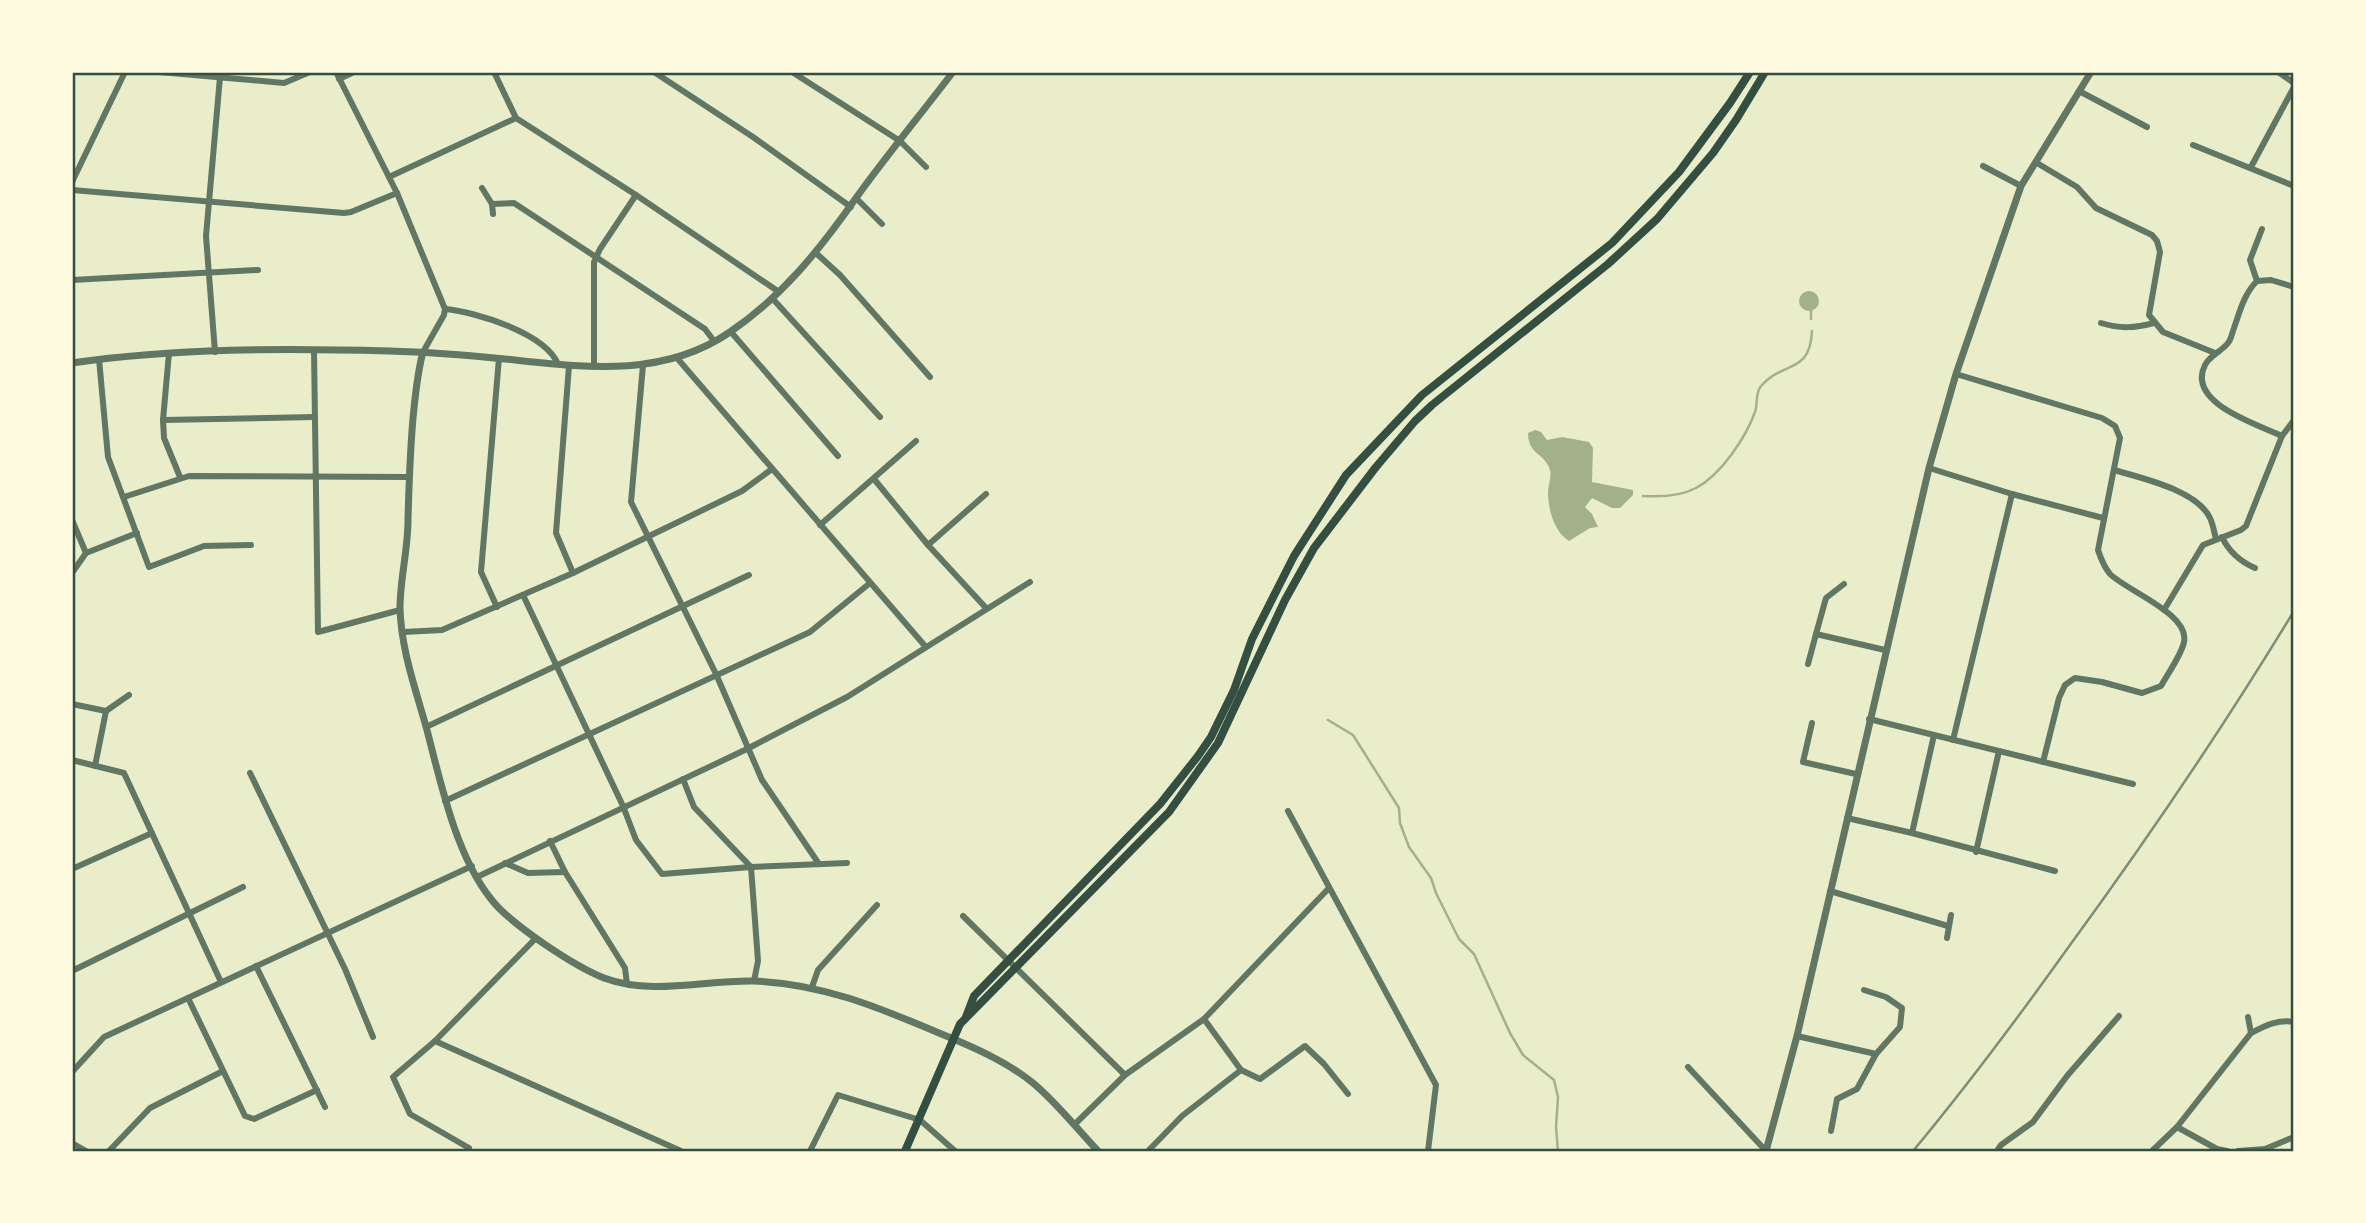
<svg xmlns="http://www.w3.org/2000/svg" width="2366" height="1223" font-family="'DejaVu Sans',sans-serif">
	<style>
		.water { fill: #a3b18a }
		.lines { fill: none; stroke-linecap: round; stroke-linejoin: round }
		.stream { stroke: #a3b18a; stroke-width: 2.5 }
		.minor { stroke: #617663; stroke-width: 6 }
		.tertiary { stroke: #617663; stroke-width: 7 }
		.secondary { stroke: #344e41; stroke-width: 8 }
		.rail { stroke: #7c8e77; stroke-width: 2.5 }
		.neatline { fill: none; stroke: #344e41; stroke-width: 2.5 }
	</style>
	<rect width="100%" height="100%" fill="#e9edc9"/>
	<!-- water -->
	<g class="water">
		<circle cx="1809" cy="301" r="10"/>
		<path d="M1535,430L1541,432L1547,440L1562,437L1589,442L1593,448L1592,482L1633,490V495L1620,508H1612L1592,498L1585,507L1592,514L1598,527L1590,528L1569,541C1554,532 1548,509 1548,492C1548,485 1552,476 1550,470C1545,453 1528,455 1528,433Z"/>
	</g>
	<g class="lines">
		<!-- stream -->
		<g class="stream">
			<path d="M1811,311V319"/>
			<path d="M1643,496C1660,497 1681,496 1696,488C1721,475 1746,437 1755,412C1758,403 1755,393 1761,386C1782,361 1810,375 1812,331"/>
			<path d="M1328,720L1353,735L1399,808L1400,823L1409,847L1431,878L1436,893L1459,939L1474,954L1510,1033L1523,1055L1554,1080L1558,1097L1556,1127L1558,1151"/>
		</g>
		<!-- minor -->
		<g class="minor">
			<path d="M159,72L284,83L310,72"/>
			<path d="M336,72L397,193L445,309L444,315L423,352"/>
			<path d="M494,72L516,118L636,195L779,292"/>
			<path d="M654,72L753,137L851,207"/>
			<path d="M792,72L900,141L926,167"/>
			<path d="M2278,72L2294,83"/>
			<path d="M339,79L354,72"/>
			<path d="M2079,91L2147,127"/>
			<path d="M2193,145L2294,186"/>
			<path d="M2037,163L2077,187L2096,208L2152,235L2157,241L2160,252L2149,315L2163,332L2215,353"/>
			<path d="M1983,166L2021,186"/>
			<path d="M2251,167L2294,87"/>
			<path d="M389,177L516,118"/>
			<path d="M72,182L125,72"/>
			<path d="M482,188L492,204L493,214"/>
			<path d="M72,190L344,213L351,212L397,193"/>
			<path d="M856,198L882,224"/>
			<path d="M492,204L514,203L705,329L714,341"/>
			<path d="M817,254L840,275L930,377"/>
			<path d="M72,280L258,270"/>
			<path d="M2257,281L2250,260L2262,229"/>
			<path d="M772,298L880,417"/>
			<path d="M445,309C476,312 545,333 558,364"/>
			<path d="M2101,323C2120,329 2135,328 2154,323"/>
			<path d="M731,332L838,456"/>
			<path d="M314,350L318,632L400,610"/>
			<path d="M215,352L206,236L220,77"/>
			<path d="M169,353L163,420L164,438L180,477"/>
			<path d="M677,358L925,646"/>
			<path d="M99,359L108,457L149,567L204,546L251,545"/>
			<path d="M643,365L631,502L716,674L762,780L819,864"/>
			<path d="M569,366L556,533L573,573"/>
			<path d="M594,367V262L600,249L636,195"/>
			<path d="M1956,374L2102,418L2115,426L2120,438L2098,550C2101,559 2104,567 2110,574C2127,591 2190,614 2184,642C2181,656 2168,673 2161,686L2142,693L2102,682L2075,678L2065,685L2059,698L2043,762"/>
			<path d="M163,420L315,417"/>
			<path d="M2282,436C2257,424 2186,403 2205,365C2210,355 2221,352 2228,343C2231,340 2232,333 2234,328C2240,311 2244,294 2257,281L2271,280L2294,287"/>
			<path d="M1929,468L2012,494L2103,518"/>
			<path d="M2114,470C2141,478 2197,490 2210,518C2213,524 2214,532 2216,539"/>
			<path d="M874,479L928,545L986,608"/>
			<path d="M124,497L189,476L408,477"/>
			<path d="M72,520L86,553"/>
			<path d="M820,525L916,441"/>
			<path d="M2222,537C2229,552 2239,561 2255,568"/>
			<path d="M928,545L986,494"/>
			<path d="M72,573L86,553L137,533"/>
			<path d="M1844,584L1826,598L1816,634L1885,650"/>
			<path d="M523,595L623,806L636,840L662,874L751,867L847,863"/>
			<path d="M497,607L481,572L499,358"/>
			<path d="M2164,610L2203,545L2241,530L2246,526L2282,436L2294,420"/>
			<path d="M403,632L442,630L573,573L742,491L772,469"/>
			<path d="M1808,664L1816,634"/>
			<path d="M72,704L106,711"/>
			<path d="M1869,719L2133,784"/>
			<path d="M1812,723L1803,762L1856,774"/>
			<path d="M426,727L749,575"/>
			<path d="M1953,740L2012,494"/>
			<path d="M72,760L124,773L221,982"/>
			<path d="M95,766L106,711L129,695"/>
			<path d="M250,773L345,969L373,1037"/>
			<path d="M683,779L694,807L751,867L758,961L754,981"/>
			<path d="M445,801L810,632L870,583"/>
			<path d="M1288,811L1436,1085L1428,1151"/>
			<path d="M1847,818L1912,833L2055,871"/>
			<path d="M1912,833L1934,735"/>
			<path d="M550,841L565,872L625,968L627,984"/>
			<path d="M1976,852L1999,751"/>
			<path d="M505,863L528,873L565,872"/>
			<path d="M72,869L152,833"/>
			<path d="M477,877L747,749L847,697L1030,582"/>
			<path d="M1830,891L1948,926"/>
			<path d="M963,916L1125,1075"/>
			<path d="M1947,938L1951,915"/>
			<path d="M256,966L325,1107"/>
			<path d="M72,971L243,887"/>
			<path d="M812,987L818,970L877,905"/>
			<path d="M188,998L245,1116L254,1119L317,1090"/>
			<path d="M2248,1017L2251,1033"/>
			<path d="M1204,1019L1241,1070L1260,1079L1305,1046L1324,1064L1348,1094"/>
			<path d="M1797,1036L1876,1054"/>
			<path d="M435,1041L681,1151"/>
			<path d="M1688,1067L1766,1151"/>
			<path d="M72,1072L104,1037L472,866"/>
			<path d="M2294,1120V1121"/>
			<path d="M1074,1125L1125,1075L1204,1019L1329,888"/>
			<path d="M2177,1127L2217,1149L2227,1151"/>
			<path d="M1831,1131L1837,1099L1857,1089L1876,1054L1900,1027L1902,1008L1886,997L1864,990"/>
			<path d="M72,1143L86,1151"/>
			<path d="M469,1148L410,1114L393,1077L435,1041L536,938"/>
			<path d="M109,1151L150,1108L223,1071"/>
			<path d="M810,1151L838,1095L920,1120L955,1151"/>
			<path d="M1148,1151L1182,1116L1241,1070"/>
			<path d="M1997,1151L2001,1145L2033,1122L2067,1076L2119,1016"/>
			<path d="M2152,1151L2177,1127L2251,1033C2265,1026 2278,1019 2294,1022"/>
			<path d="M2238,1151L2265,1149L2294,1137"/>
		</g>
		<!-- tertiary -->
		<g class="tertiary">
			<path d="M423,352C418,370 416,389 414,408C410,446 409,482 408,520C408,550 400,579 400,608C401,650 416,690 427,730C441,784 456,855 491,899C510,924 574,966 604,978C653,996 703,980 753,981C820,983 878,1007 939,1033C971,1046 1006,1061 1033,1083C1057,1103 1077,1129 1098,1151"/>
			<path d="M72,363C176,348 284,348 389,351C427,352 466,355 505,359C582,367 662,379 730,332C783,296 820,249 856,198C887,155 921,114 953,72"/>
			<path d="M1766,1151L1797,1036L1929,468L1956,374L2021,186L2091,72"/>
		</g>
		<!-- secondary -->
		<g class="secondary">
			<path d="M966,1017L974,996L1160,804L1198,756L1211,737L1234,690L1252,639L1294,556L1346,475L1422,395L1612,243L1679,172L1730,103L1750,72"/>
			<path d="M905,1151L960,1024L1169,812L1218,743L1285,600L1314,548L1376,467L1415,421L1432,405L1608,264L1657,219L1713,153L1736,120L1765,72"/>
		</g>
		<!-- rail -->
		<path class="rail" d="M1913,1151C1968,1085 2020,1015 2070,945C2149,837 2224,726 2294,611"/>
	</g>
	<!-- border -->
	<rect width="2366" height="1223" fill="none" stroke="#fefae0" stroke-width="147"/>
	<rect x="74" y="74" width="2218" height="1076" class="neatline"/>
</svg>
